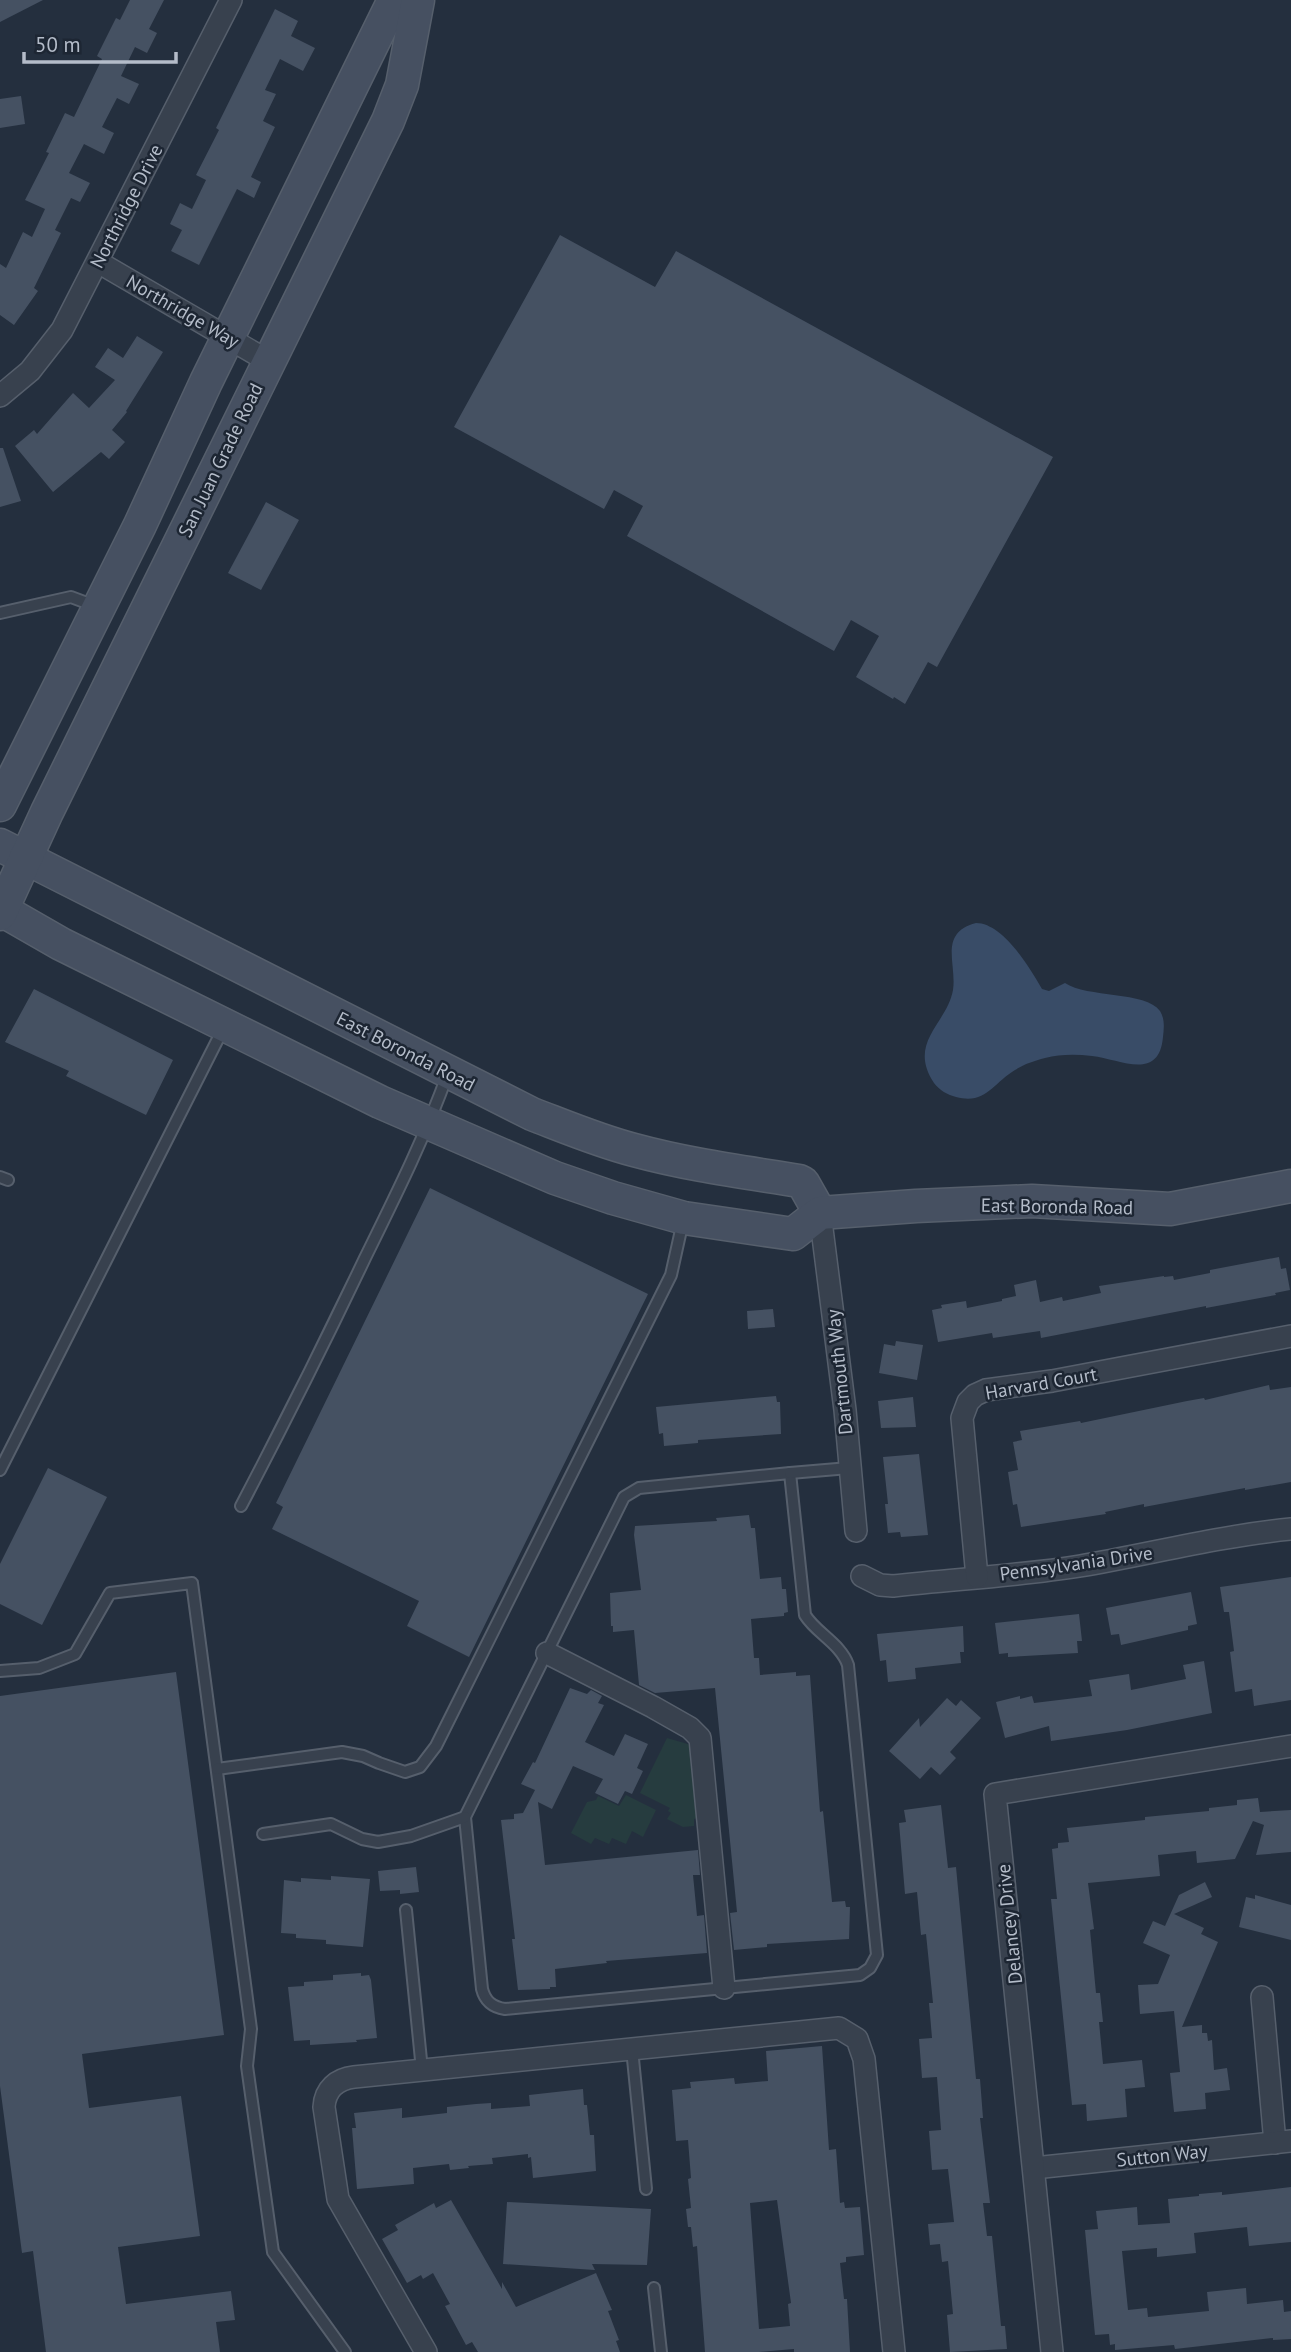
<svg xmlns="http://www.w3.org/2000/svg" width="1291" height="2352" font-family="'PT Sans',sans-serif">
	<style>
		.green { fill: #263c3f }
		.water { fill: #394c67 }
		.building { fill: #455162; fill-rule: evenodd }
		.lines { fill: none; stroke-linecap: round; stroke-linejoin: round }
		.lane-casing { stroke: #565f6c; stroke-width: 14 }
		.street-casing { stroke: #565f6c; stroke-width: 24 }
		.secondary-casing { stroke: #565f6c; stroke-width: 35 }
		.lane { stroke: #38414e; stroke-width: 10 }
		.street { stroke: #38414e; stroke-width: 21 }
		.secondary { stroke: #465061; stroke-width: 32 }
		.labels { text-anchor: middle; dominant-baseline: central; stroke-width: 5; stroke-linejoin: round; paint-order: stroke }
		.street-label { font-size: 19px; fill: #b4bcc9; stroke: #1d2633 }
	</style>
	<rect width="100%" height="100%" fill="#242f3e"/>
	<!-- green -->
	<g class="green">
		<path d="M667,1738L688,1744L693,1755L699,1818L694,1819V1826L683,1827L667,1819L671,1813L668,1811L670,1808L640,1793Z"/>
		<path d="M626,1795L656,1810L643,1837L632,1831L626,1844L612,1838L609,1844L595,1838L591,1844L571,1833L587,1802L596,1800L598,1796L619,1806Z"/>
	</g>
	<!-- water -->
	<path class="water" d="M976,923C1003,923 1030,968 1042,989L1049,991L1065,983C1087,998 1146,991 1160,1011C1165,1019 1164,1028 1163,1037C1159,1082 1120,1059 1092,1056C1076,1054 1060,1054 1045,1058C1034,1061 1024,1064 1015,1070C993,1083 986,1105 956,1097C948,1095 939,1090 934,1083C907,1042 947,1024 953,990C957,964 938,933 976,923Z"/>
	<!-- building -->
	<g class="building">
		<path d="M0,0H43L0,22Z"/>
		<path d="M130,0H164L149,29L157,33L147,53L135,47L121,76L139,84L129,104L117,98L102,127L114,133L104,154L84,144L69,173L90,183L80,202L71,198L55,230L61,233L34,288L38,291L14,325L0,315V264L6,268L23,232L32,237L45,209L25,200L49,153L46,152L65,113L74,117L102,59L97,56L116,18L120,20Z"/>
		<path d="M275,9L298,21L291,36L315,48L303,71L280,59L265,90L276,94L263,121L275,127L251,177L261,182L254,198L237,189L199,265L171,251L182,230L170,224L180,203L192,209L206,180L196,175L219,130L216,128Z"/>
		<path d="M21,96L25,124L0,128V99Z"/>
		<path d="M560,235L655,287L676,251L1053,457L937,667L928,662L905,704L894,697L893,699L856,677L879,636L851,620L834,651L627,536L643,506L614,490L604,509L454,427Z"/>
		<path d="M137,336L163,352L126,411L127,412L112,430L125,442L109,459L101,452L53,492L15,446L34,430L37,434L73,393L89,408L115,380L95,367L108,348L123,358Z"/>
		<path d="M0,448H3L21,501L0,507Z"/>
		<path d="M266,502L299,520L261,590L228,573Z"/>
		<path d="M34,989L173,1060L146,1115L66,1076L69,1071L5,1042Z"/>
		<path d="M430,1188L648,1294L469,1657L407,1626L419,1601L272,1529L283,1507L276,1503Z"/>
		<path d="M1279,1257L1281,1269L1286,1268L1290,1290L1275,1293L1276,1295L1206,1308V1306L1041,1338L1040,1331L993,1338L992,1333L938,1342L932,1310L942,1308L941,1305L966,1301L967,1308L1002,1301V1299L1016,1296L1014,1285L1036,1280L1040,1302L1062,1297L1063,1301L1101,1293L1099,1286L1164,1276V1277L1173,1276L1174,1280L1210,1273V1270Z"/>
		<path d="M773,1309L775,1327L748,1329L747,1311Z"/>
		<path d="M896,1341L923,1345L917,1380L879,1373L884,1344L895,1346Z"/>
		<path d="M1269,1385L1270,1390L1291,1387V1482L1245,1490V1488L1144,1507V1504L1105,1512L1106,1514L1021,1527L1017,1504L1013,1505L1008,1472L1018,1470L1013,1442L1022,1440L1020,1431L1080,1421L1081,1423L1187,1401L1204,1398L1205,1400Z"/>
		<path d="M776,1396L777,1402H780L781,1434L698,1440V1443L664,1446L663,1433L659,1434L656,1407Z"/>
		<path d="M913,1397L916,1427L881,1428L878,1401Z"/>
		<path d="M919,1454L928,1535L901,1537L900,1532L888,1533L885,1504H888L883,1457Z"/>
		<path d="M48,1468L107,1497L42,1625L0,1604V1564Z"/>
		<path d="M749,1515L751,1528H755L760,1579L781,1577L782,1589H786L788,1612L784,1613V1616L751,1619L754,1658H759L760,1675L796,1672V1676L810,1675L820,1812L823,1811L832,1902L845,1901L846,1907H850L849,1939L767,1944V1947L734,1950L730,1913L737,1912L715,1688L655,1693L639,1685L634,1630L613,1632V1626H611L610,1593L641,1590L634,1535L635,1526L717,1521L716,1518Z"/>
		<path d="M1291,1577V1700L1254,1706L1252,1689L1235,1692L1230,1652L1234,1651L1229,1612H1224L1220,1587Z"/>
		<path d="M1191,1592L1197,1624L1188,1626V1630L1121,1645L1119,1634L1111,1635L1106,1608Z"/>
		<path d="M1079,1614L1082,1641H1077L1078,1653L1008,1657V1653L999,1654L995,1623Z"/>
		<path d="M963,1626L964,1652H960L961,1663L915,1668L916,1679L888,1682L886,1660L880,1661L877,1634Z"/>
		<path d="M1204,1661L1212,1713L1127,1730L1051,1741L1049,1726L1005,1738L996,1702L1020,1696V1699L1032,1696L1034,1703L1092,1696L1089,1680L1129,1674L1131,1690L1186,1679L1183,1665Z"/>
		<path d="M176,1672L224,2035L82,2054L89,2108L181,2096L200,2236L118,2247L126,2304L231,2291L235,2320L216,2322L220,2352H46L33,2251L22,2253L0,2086V1696Z"/>
		<path d="M570,1688L587,1694L591,1690L602,1696L598,1703L604,1705L585,1742L614,1756L625,1734L648,1744L637,1768L643,1771L632,1794L625,1791L618,1804L595,1793L603,1779L573,1766L552,1809L538,1802L545,1865L698,1850L700,1875H693L697,1916L704,1915L707,1953L606,1961L607,1963L555,1969L556,1987H550V1989L518,1990L512,1939H515L501,1820L514,1819V1814L523,1813L535,1790L521,1784L533,1762L535,1763Z"/>
		<path d="M947,1698L956,1706L961,1700L981,1718L950,1752L956,1758L940,1775L931,1767L920,1779L889,1751L919,1718L920,1727Z"/>
		<path d="M1258,1798L1260,1812L1291,1810V1852L1256,1855L1264,1825L1253,1821L1235,1859L1197,1863L1196,1851L1158,1855L1160,1876L1088,1883L1094,1929L1090,1930L1096,1993H1100L1103,2022H1099L1103,2064L1142,2060L1145,2087L1125,2089L1127,2117L1087,2121L1086,2104L1072,2105L1051,1899H1057L1052,1849L1058,1848V1843L1069,1842L1067,1828L1145,1820V1817L1209,1811V1808L1237,1805V1800Z"/>
		<path d="M941,1805L948,1868L956,1867L976,2079H980L983,2118H980L990,2203H983L987,2236H992L1001,2326H1005L1007,2349L950,2352L947,2315L953,2314L948,2261L942,2262L940,2244L930,2245L928,2224L954,2222L948,2169L932,2170L929,2131L941,2130L937,2077L922,2078L919,2039L932,2038L929,2003H933L926,1934L921,1935L917,1892L905,1894L899,1823L906,1822L904,1810Z"/>
		<path d="M416,1867L419,1892L400,1894V1890L380,1891L378,1871Z"/>
		<path d="M331,1876L370,1879L363,1947L326,1944V1940L296,1938V1934L281,1933L284,1880L301,1882V1878L331,1880Z"/>
		<path d="M1205,1882L1212,1897L1174,1914L1204,1928L1201,1934L1218,1942L1182,2027L1202,2025V2033H1207L1208,2041L1212,2040L1214,2070L1227,2068L1230,2090L1205,2093L1206,2109L1174,2112L1170,2073L1180,2072L1174,2011L1140,2014L1138,1985L1158,1984L1170,1955L1143,1943L1153,1921L1165,1926L1179,1895Z"/>
		<path d="M1255,1895L1291,1905V1940L1239,1927L1246,1897L1255,1899Z"/>
		<path d="M361,1973V1976L369,1975L371,1980L377,2038L356,2040L357,2042L310,2045V2040L294,2041L288,1987L304,1986V1982L333,1980V1975Z"/>
		<path d="M822,2046L829,2150L836,2149L840,2203L844,2202L845,2208L860,2207L864,2255L846,2257V2262L840,2263L844,2299H847L850,2352H794V2349L759,2352H705L697,2246L693,2247L691,2227H688L686,2209L691,2208L688,2179L691,2178L688,2140L676,2141L672,2090L691,2088L690,2082L734,2078L735,2084L768,2081L766,2051ZM777,2200L791,2303L788,2304L790,2326L759,2329L750,2203Z"/>
		<path d="M583,2089L584,2105H587L590,2135H594L596,2171L533,2178L531,2157L528,2158V2154L492,2158L493,2164L468,2166L469,2168L450,2170L449,2164L413,2168L414,2184L357,2189L352,2128H356L354,2113L402,2108V2118L447,2113V2107L476,2104L491,2103V2109L530,2106L529,2095Z"/>
		<path d="M1291,2187V2242L1249,2246L1247,2227L1194,2233L1196,2253L1157,2257V2248L1122,2251L1128,2310L1147,2308L1148,2317L1209,2311L1207,2292L1246,2288L1247,2304L1283,2300L1284,2312L1291,2311V2339L1273,2340V2338L1175,2349L1174,2345L1115,2350V2344L1110,2345L1109,2334L1095,2335L1085,2230L1098,2229L1096,2211L1137,2207L1138,2225L1170,2223L1168,2199L1199,2196V2194L1222,2192V2195Z"/>
		<path d="M451,2200L502,2289V2282L516,2307L596,2273L612,2310L608,2311L619,2340L616,2341L620,2352H478L472,2342L466,2345L445,2306L450,2304L433,2273L423,2279L421,2275L407,2283L382,2239L398,2230L395,2225L434,2203L436,2208Z"/>
		<path d="M507,2202L651,2209L647,2265L592,2264L595,2270L503,2264Z"/>
	</g>
	<g class="lines">
		<!-- lane casing -->
		<g class="lane-casing">
			<g id="lane">
				<path d="M0,613L71,597L95,606"/>
				<path d="M0,1177L8,1180"/>
				<path d="M0,1470L223,1029"/>
				<path d="M790,1473L805,1615C816,1633 841,1644 848,1665L877,1955L870,1968L860,1975L505,2009C492,2007 485,2001 482,1989L465,1817L624,1497L639,1488Z"/>
				<path d="M790,1473L849,1468"/>
				<path d="M241,1506C284,1424 325,1342 365,1258C395,1197 425,1137 448,1073"/>
				<path d="M0,1671L39,1668L75,1654L110,1593L192,1583L251,2029L247,2066L273,2252L345,2352"/>
				<path d="M217,1769L342,1752L363,1756L379,1763L405,1772L420,1767L436,1746L671,1275L683,1221"/>
				<path d="M263,1834L331,1824L362,1839L378,1842L411,1836L465,1817"/>
				<path d="M406,1910L422,2070"/>
				<path d="M632,2049L646,2189"/>
				<path d="M654,2288L661,2352"/>
			</g>
		</g>
		<!-- street casing -->
		<g class="street-casing">
			<g id="street">
				<path d="M98,262L268,361"/>
				<path d="M0,396L30,371L62,330L231,0"/>
				<path d="M820,1213L845,1410L856,1531"/>
				<path d="M862,1576L880,1585L893,1586C955,1579 1018,1576 1080,1566C1150,1554 1220,1536 1291,1529"/>
				<path d="M977,1577L962,1418L968,1402L975,1395L986,1390L1052,1381L1291,1336"/>
				<path d="M547,1653L653,1707L690,1728L700,1738L724,1988"/>
				<path d="M1262,1997L1275,2143"/>
				<path d="M1034,2168L1291,2141"/>
				<path d="M426,2352L338,2199L324,2107C325,2089 337,2079 354,2077L839,2028L857,2039L864,2059L894,2352"/>
				<path d="M1052,2352L995,1794L1291,1746"/>
			</g>
		</g>
		<!-- secondary casing -->
		<g class="secondary-casing">
			<g id="secondary">
				<path d="M0,805L140,525L206,382L394,0"/>
				<path d="M0,845L532,1114C566,1127 599,1141 634,1150C689,1165 744,1172 799,1181L803,1183L820,1213"/>
				<path d="M0,909L61,944L380,1102L555,1178L613,1198L684,1218L793,1234L820,1213L916,1206L1032,1201L1170,1209L1291,1186"/>
				<path d="M0,914L47,812L388,121L402,85L418,0"/>
			</g>
		</g>
		<!-- lane -->
		<use href="#lane" class="lane"/>
		<!-- street -->
		<use href="#street" class="street"/>
		<!-- secondary -->
		<use href="#secondary" class="secondary"/>
	</g>
	<g class="labels">
		<!-- street labels -->
		<g class="street-label">
			<text transform="translate(126 206) rotate(-63)">Northridge Drive</text>
			<text transform="translate(183 311) rotate(30)">Northridge Way</text>
			<text transform="translate(220 460) rotate(-64)">San Juan Grade Road</text>
			<text transform="translate(406 1051) rotate(27)">East Boronda Road</text>
			<text transform="translate(1057 1206) rotate(1)">East Boronda Road</text>
			<text transform="translate(839 1372) rotate(-96)">Dartmouth Way</text>
			<text transform="translate(1041 1383) rotate(-10)">Harvard Court</text>
			<text transform="translate(1076 1563) rotate(-8)">Pennsylvania Drive</text>
			<text transform="translate(1009 1924) rotate(-96)">Delancey Drive</text>
			<text transform="translate(1162 2155) rotate(-6)">Sutton Way</text>
		</g>
	</g>
	<!-- scale -->
	<path d="M24 52v10h152v-10" fill="none" stroke="#b4bcc9" stroke-width="3.5"/>
	<text x="35" y="52" font-size="21" fill="#b4bcc9" stroke="#1d2633" stroke-width="5" paint-order="stroke">50 m</text>
</svg>
